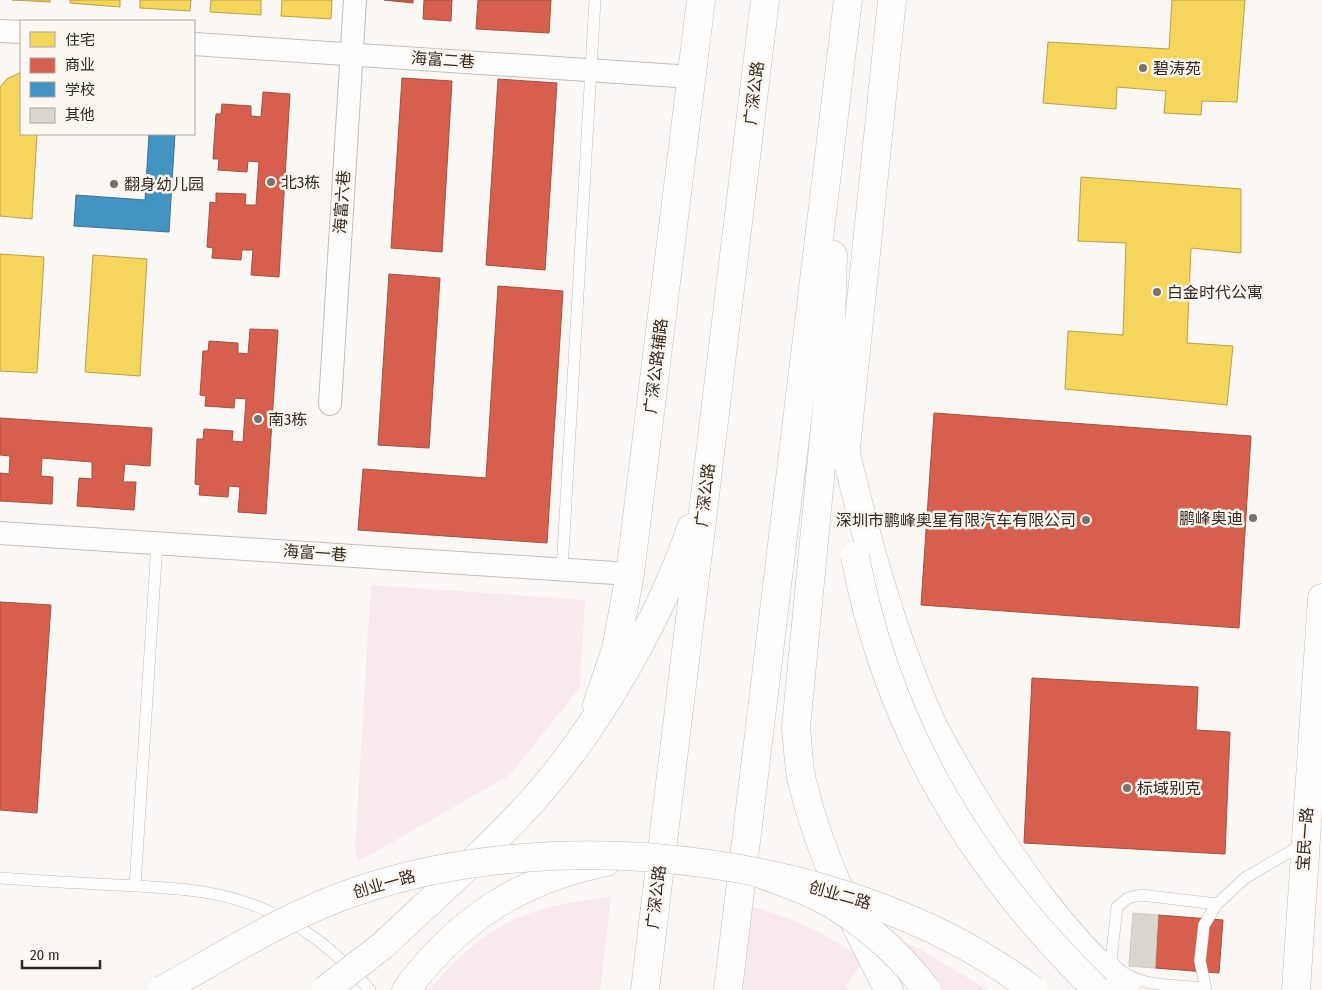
<svg xmlns="http://www.w3.org/2000/svg" width="1322" height="990" font-family="'Fira Sans Condensed','Noto Sans SC',sans-serif">
	<style>
		.green { fill: #f8e9ed }
		.homes { fill: #f6d55c; stroke: #bca14a }
		.shops { fill: #d6604d; stroke: #a55040 }
		.schools { fill: #4393c3; stroke: #3e7392 }
		.building { fill: #dad7cf; stroke: #ccc9c2 }
		.lines { fill: none; stroke-linecap: round; stroke-linejoin: round }
		.service-casing { stroke: #c4bdb8; stroke-width: 12 }
		.minor-casing { stroke: #c4bdb8; stroke-width: 24 }
		.secondary-casing { stroke: #c4bdb8; stroke-width: 29 }
		.primary-casing { stroke: #c4bdb8; stroke-width: 29 }
		.trunk-casing { stroke: #c4bdb8; stroke-width: 29 }
		.service { stroke: #fefefe; stroke-width: 11 }
		.minor { stroke: #fefefe; stroke-width: 22 }
		.secondary { stroke: #fefefe; stroke-width: 28 }
		.primary { stroke: #fefefe; stroke-width: 28 }
		.trunk { stroke: #fefefe; stroke-width: 28 }
		.primary-bridge-casing { stroke: #c4bdb8; stroke-width: 29; stroke-linecap: butt }
		.trunk-bridge-casing { stroke: #c4bdb8; stroke-width: 29; stroke-linecap: butt }
		.primary-bridge { stroke: #fefefe; stroke-width: 28 }
		.trunk-bridge { stroke: #fefefe; stroke-width: 28 }
		.poi-dot { fill: #79716b; stroke: #fdf7f2; stroke-width: 2 }
		.labels { text-anchor: middle; dominant-baseline: central; stroke-width: 5; stroke-linejoin: round; paint-order: stroke }
		.street-label { font-size: 16px; fill: #332920; stroke: #fdf7f2 }
		.poi-label { font-size: 16px; fill: #332920; stroke: #fdf7f2; text-anchor: start }
	</style>
	<rect width="100%" height="100%" fill="#faf7f5"/>
	<!-- green -->
	<g class="green">
		<path d="M371,585L585,600L580,687L510,775L358,862L355,847Z"/>
		<path d="M611,897L600,990H429C483,925 528,905 611,897Z"/>
		<path d="M740,904C786,914 826,933 864,960L846,986L849,990H729Z"/>
		<path d="M884,932L921,950L988,990H940Z"/>
	</g>
	<!-- homes -->
	<g class="homes">
		<path d="M12,0H50V2Z"/>
		<path d="M70,0H120V7L70,3Z"/>
		<path d="M140,0H191L190,11L140,8Z"/>
		<path d="M211,0H261V15L210,12Z"/>
		<path d="M282,0H332L331,19L281,16Z"/>
		<path d="M1172,0H1245L1237,102L1202,101L1201,115L1164,113L1166,91L1117,87L1116,109L1043,103L1048,42L1169,49Z"/>
		<path d="M21,72V134H37L32,219L0,216V87L7,79Z"/>
		<path d="M1081,177L1241,189V253L1191,248L1187,343L1233,346L1227,405L1065,389L1068,331L1123,335L1126,243L1078,241Z"/>
		<path d="M0,254L44,257L37,373L0,371Z"/>
		<path d="M93,255L147,259L140,376L85,372Z"/>
	</g>
	<!-- shops -->
	<g class="shops">
		<path d="M384,0H413V3Z"/>
		<path d="M424,0H452L451,21L423,19Z"/>
		<path d="M478,0H551L549,33L476,29Z"/>
		<path d="M402,78L452,81L442,252L391,248Z"/>
		<path d="M498,79L557,83L545,270L486,265Z"/>
		<path d="M263,92L290,94L279,277L251,275L253,250H242L241,260L212,258L213,248L207,247L210,202L216,203V193L246,194L245,205H256L259,162L248,161L247,172L218,170L219,159H213L216,114H221L222,104L251,106V116L261,117Z"/>
		<path d="M389,274L440,278L429,448L378,445Z"/>
		<path d="M498,286L563,291L547,543L358,530L363,469L486,478Z"/>
		<path d="M250,329L278,330L266,514L238,512L240,487L229,486L228,497L199,495L200,485L195,484L197,439H203L204,429L233,431L232,441L243,442L246,399L235,398L234,408L205,406L206,396L200,395L203,351H208L209,341L238,343V353L248,354Z"/>
		<path d="M934,413L1251,436L1239,628L921,605Z"/>
		<path d="M0,418L152,428L150,466L125,464L123,482H136L134,510L77,506L79,478L92,479V462L42,458L41,476L53,477L52,504L0,501V473L9,474L10,456L0,455Z"/>
		<path d="M0,602L51,605L37,813L0,810Z"/>
		<path d="M1032,678L1198,687L1196,730L1230,732L1225,854L1024,843Z"/>
		<path d="M1158,915L1223,920L1219,973L1155,968Z"/>
	</g>
	<!-- schools -->
	<path class="schools" d="M149,134H175L169,232L74,226L76,195L145,200Z"/>
	<!-- building -->
	<path class="building" d="M1133,913L1158,915L1155,968L1129,966Z"/>
	<g class="lines">
		<!-- service casing -->
		<g class="service-casing">
			<g id="service">
				<path d="M562,570L595,0"/>
				<path d="M0,878C39,881 78,883 117,885C173,888 225,889 276,915C313,932 344,960 370,990"/>
				<path d="M135,886L157,543"/>
				<path d="M1204,988C1172,984 1131,989 1111,960L1117,907L1128,898L1141,895L1217,904"/>
				<path d="M1206,990L1200,961L1204,925L1217,904L1245,878L1303,844"/>
			</g>
		</g>
		<!-- minor casing -->
		<g class="minor-casing">
			<g id="minor">
				<path d="M0,31L21,32"/>
				<path d="M194,44L692,77"/>
				<path d="M330,404L355,0"/>
				<path d="M0,533L630,574"/>
			</g>
		</g>
		<!-- secondary casing -->
		<g class="secondary-casing">
			<path id="secondary" d="M1296,990L1322,598"/>
		</g>
		<!-- primary casing -->
		<g class="primary-casing">
			<g id="primary">
				<path d="M846,448L892,0"/>
				<path d="M597,705L616,649L630,574L701,0"/>
			</g>
		</g>
		<!-- trunk casing -->
		<g class="trunk-casing">
			<g id="trunk">
				<path d="M833,255L829,385L796,728C798,745 798,764 802,781C820,856 853,922 889,990"/>
				<path d="M835,407C858,507 885,614 925,708C937,737 954,764 970,791C1014,864 1062,934 1126,990"/>
				<path d="M382,946C433,898 487,851 534,799C598,727 660,619 691,528"/>
				<path d="M406,990C459,919 519,880 606,862"/>
				<path d="M645,990L765,0"/>
				<path d="M728,990L848,0"/>
			</g>
		</g>
		<!-- service -->
		<use href="#service" class="service"/>
		<!-- minor -->
		<use href="#minor" class="minor"/>
		<!-- secondary -->
		<use href="#secondary" class="secondary"/>
		<!-- primary -->
		<use href="#primary" class="primary"/>
		<!-- trunk -->
		<use href="#trunk" class="trunk"/>
		<!-- primary-bridge casing -->
		<g class="primary-bridge-casing">
			<path id="primary-bridge" d="M162,990C225,955 288,914 357,891C565,820 857,856 1033,990"/>
		</g>
		<!-- trunk-bridge casing -->
		<g class="trunk-bridge-casing">
			<g id="trunk-bridge">
				<path d="M855,556C888,730 971,867 1097,990"/>
				<path d="M761,874C779,881 798,887 815,895C859,917 898,952 927,990"/>
				<path d="M325,990L382,946"/>
			</g>
		</g>
		<!-- primary-bridge -->
		<use href="#primary-bridge" class="primary-bridge"/>
		<!-- trunk-bridge -->
		<use href="#trunk-bridge" class="trunk-bridge"/>
	</g>
	<!-- markers -->
	<g class="poi-dot">
		<circle cx="1143" cy="68" r="5"/>
		<circle cx="271" cy="182" r="5"/>
		<circle cx="114" cy="184" r="5"/>
		<circle cx="1157" cy="292" r="5"/>
		<circle cx="258" cy="419" r="5"/>
		<circle cx="1253" cy="518" r="5"/>
		<circle cx="1086" cy="520" r="5"/>
		<circle cx="1127" cy="788" r="5"/>
	</g>
	<g class="labels">
		<!-- street labels -->
		<g class="street-label">
			<text transform="translate(443 60) rotate(4)">海富二巷</text>
			<text transform="translate(754 93) rotate(-83)">广深公路</text>
			<text transform="translate(342 202) rotate(-86)">海富六巷</text>
			<text transform="translate(656 366) rotate(-83)">广深公路辅路</text>
			<text transform="translate(705 495) rotate(-83)">广深公路</text>
			<text transform="translate(315 553) rotate(4)">海富一巷</text>
			<text transform="translate(1305 839) rotate(-86)">宝民一路</text>
			<text transform="translate(384 884) rotate(-16)">创业一路</text>
			<text transform="translate(840 895) rotate(16)">创业二路</text>
			<text transform="translate(656 897) rotate(-83)">广深公路</text>
		</g>
		<!-- poi labels -->
		<g class="poi-label">
			<text x="1153" y="68">碧涛苑</text>
			<text x="281" y="182">北3栋</text>
			<text x="124" y="184">翻身幼儿园</text>
			<text x="1167" y="292">白金时代公寓</text>
			<text x="268" y="419">南3栋</text>
			<text x="1243" y="518" text-anchor="end">鹏峰奥迪</text>
			<text x="1076" y="520" text-anchor="end">深圳市鹏峰奥星有限汽车有限公司</text>
			<text x="1137" y="788">标域别克</text>
		</g>
	</g>
	<!-- legend -->
	<rect x="20" y="20" width="175" height="115" fill="#fdf7f2" stroke="#aca59e"/>
	<rect x="30" y="32" width="25" height="15" fill="#f6d55c" stroke="#aca59e"/>
	<text x="65" y="45" font-size="15" fill="#332920">住宅</text>
	<rect x="30" y="58" width="25" height="15" fill="#d6604d" stroke="#aca59e"/>
	<text x="65" y="70" font-size="15" fill="#332920">商业</text>
	<rect x="30" y="82" width="25" height="15" fill="#4393c3" stroke="#aca59e"/>
	<text x="65" y="95" font-size="15" fill="#332920">学校</text>
	<rect x="30" y="108" width="25" height="15" fill="#dad7cf" stroke="#aca59e"/>
	<text x="65" y="120" font-size="15" fill="#332920">其他</text>
	<!-- scale -->
	<path d="M22 960v8h78v-8" fill="none" stroke="#332920" stroke-width="2.5"/>
	<text x="30" y="960" font-size="15" fill="#332920" stroke="#fdf7f2" stroke-width="4" paint-order="stroke">20 m</text>
</svg>
